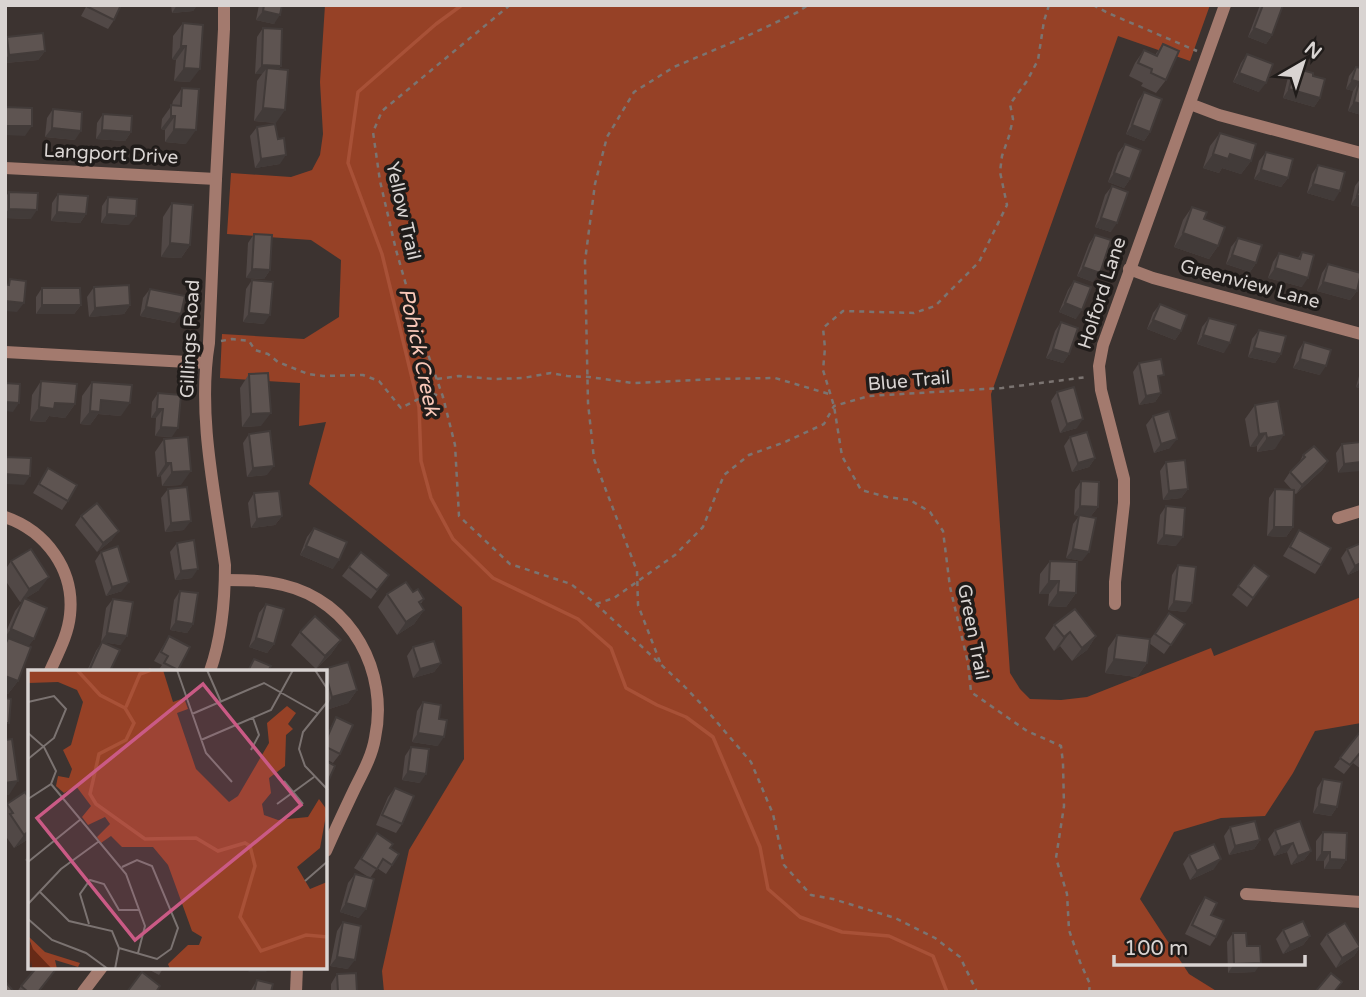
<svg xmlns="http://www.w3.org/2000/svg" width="1366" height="997" font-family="'Varela Round',sans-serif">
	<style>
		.forest { fill: #964126 }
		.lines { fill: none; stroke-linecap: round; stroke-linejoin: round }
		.stream { stroke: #a85137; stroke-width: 3.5 }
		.path { stroke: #7b7471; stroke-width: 2.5; stroke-dasharray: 5 5; stroke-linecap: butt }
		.minor { stroke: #a37a6e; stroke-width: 12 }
		.wall { fill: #514846 }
		.shaded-wall { fill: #423b39 }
		.building { fill: #5e5451; stroke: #423b39; stroke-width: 2 }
		.labels { text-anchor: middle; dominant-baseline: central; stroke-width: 7; stroke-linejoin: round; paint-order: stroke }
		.street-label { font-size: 19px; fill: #d9d4d2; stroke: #201c1a }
		.water-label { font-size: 21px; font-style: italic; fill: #f9c8b8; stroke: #201c1a }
		.inset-river { fill: none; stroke: #a85137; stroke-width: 3.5 }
		.inset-road { fill: none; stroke: #7b7371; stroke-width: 2 }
		.view { fill: #ca5a85; fill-opacity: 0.15; stroke: #ca5a85; stroke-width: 3.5 }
		.inset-edge { fill: none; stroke: #d9d4d2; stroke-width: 3.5 }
	</style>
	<rect width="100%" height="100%" fill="#3c3330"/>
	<!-- forest -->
	<path class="forest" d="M325,5H1210L1190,61L1118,36L991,394L1010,673L1020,689L1030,699L1061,700L1087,697L1211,648L1214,656L1361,597V723L1315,731L1293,773L1265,816L1221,818L1174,832L1140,899L1189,974L1218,992H384L382,971L409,850L464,759L462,607L309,484L326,422L299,426L300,383L220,378L222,334L304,339L339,317L341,260L311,240L227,234L231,173L291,177L312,170L320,155L323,134L320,82Z"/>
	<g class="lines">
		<!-- stream -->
		<path class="stream" d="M462,5L436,24L358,92L348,163L382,254L391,291L419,407L421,461L431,498L453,539L493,578L578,619L611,648L626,688L657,705L686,717L713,737L760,847L768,889L800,917L842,932L889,936L933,956L947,992"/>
		<!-- path -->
		<g class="path">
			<path d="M510,5L382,111L373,132L380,181L396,250L417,323L443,397L455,445L459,516L510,564L571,584L596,604L684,686L704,707L751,762L773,814L784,865L811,895L833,899L895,918L935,938L960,957L977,992"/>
			<path d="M1049,5L1044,21L1038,60L1027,81L1010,104L1013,119L1009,136L1002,156L1000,172L1007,205L979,262L935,306L914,313L843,311L823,328L825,348L823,370L834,406L842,456L861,490L887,497L910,500L930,512L943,531L950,587L968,663L971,692L1027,731L1061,746L1063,763L1064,806L1056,858L1067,894L1069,930L1080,962L1090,984L1089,992"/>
			<path d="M1093,5L1108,13L1197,51"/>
			<path d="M221,341L232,339L249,341L255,350L268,354L278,362L308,374L323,376L363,375L379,381L401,408L430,393L443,397"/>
			<path d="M437,379L459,376L494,379L523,378L551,373L567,376L589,377L633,383L718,379L775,378L829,394"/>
			<path d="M596,604L614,598L675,555L703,527L724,475L749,455L785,442L824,424L834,406L869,396L1002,388L1087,377"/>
			<path d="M660,662L638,605L637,571L594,459L588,403L585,261L595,184L607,137L634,92L674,67L745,37L798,12L808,5"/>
		</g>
		<!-- minor -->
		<g class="minor">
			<path d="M1190,104L1219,115L1361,153"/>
			<path d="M5,168L216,179"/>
			<path d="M1129,269L1153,278L1361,334"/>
			<path d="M5,352L206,363"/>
			<path d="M5,517C46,531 75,570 70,615C68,635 58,653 50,671"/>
			<path d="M1338,518L1361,511"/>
			<path d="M225,580C244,580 264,580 283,585C352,601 389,672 375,738C372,756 363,772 355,788C345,809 335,830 326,851"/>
			<path d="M1115,604V582L1124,503V479L1101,390L1099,366L1103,345L1225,5"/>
			<path d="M210,671C222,637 225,601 225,565C215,494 197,414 209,343L216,179L224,29V5"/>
			<path d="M1246,894L1361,902"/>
			<path d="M83,992L102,967"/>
			<path d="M296,992L297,967"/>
		</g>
	</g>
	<!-- wall -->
	<g class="wall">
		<path d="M87,5H121L114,20L108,29L81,16Z"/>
		<path d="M171,5H197L193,11L172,13Z"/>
		<path d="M259,5H282L274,24L256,20Z"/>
		<path d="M1260,5H1283L1272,35L1266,44L1248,37Z"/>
		<path d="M183,23L190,82L174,81L176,60L172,59L173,36Z"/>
		<path d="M263,28L281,66L278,69L276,123L254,121L257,81L262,74H255L257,37Z"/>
		<path d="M7,37L45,51L38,60L5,63V39Z"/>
		<path d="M1163,44L1166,80L1156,93L1141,86L1143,83L1129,76L1135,63L1144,50L1155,55Z"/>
		<path d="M1247,54L1259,92L1233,82L1241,63Z"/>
		<path d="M1356,67L1361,68V115L1348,111L1353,91L1346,89L1349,76Z"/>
		<path d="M1294,68L1313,76L1320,98L1314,107L1283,98L1288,77Z"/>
		<path d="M182,88L186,144L165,142V130L161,129L162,119L172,105L173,101Z"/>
		<path d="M1144,92L1150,132L1144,141L1126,134L1138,101Z"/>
		<path d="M53,109L75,140L45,137L47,118Z"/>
		<path d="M103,114L131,132L125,141L96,139L97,123Z"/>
		<path d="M257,127L280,164L255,168L250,136Z"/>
		<path d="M1220,133L1251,161L1241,174L1222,168L1219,173L1203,168L1210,146Z"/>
		<path d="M1125,144L1130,179L1124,188L1108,182L1118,153Z"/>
		<path d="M1266,152L1288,178L1281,187L1254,179L1259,161Z"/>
		<path d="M1318,165L1334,201L1307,193L1312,174Z"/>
		<path d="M1361,178V207L1351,205L1355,186Z"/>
		<path d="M1112,186L1111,232L1095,227L1105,195Z"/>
		<path d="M9,192L31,219L5,218V198Z"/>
		<path d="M58,194L86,214L80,223L51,221L52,203Z"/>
		<path d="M108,197L129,225L101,223L102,206Z"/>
		<path d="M172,203L190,245L181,258L161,257L163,217Z"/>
		<path d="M1192,207L1204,219L1218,246L1209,259L1174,247L1183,220Z"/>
		<path d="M254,234L270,270L264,279L246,278L248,243Z"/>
		<path d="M1095,235L1093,282L1077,276L1089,244Z"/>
		<path d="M1238,238L1256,263L1250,272L1226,264L1231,247Z"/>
		<path d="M1302,252V287L1268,278L1273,262L1279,253L1298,258Z"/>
		<path d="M1328,264L1357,291L1350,300L1317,291L1322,273Z"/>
		<path d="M252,280L264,324L243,322L246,289Z"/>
		<path d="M1074,281L1076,319L1059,312L1068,290Z"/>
		<path d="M94,287L130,305L124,314L89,317L87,297Z"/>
		<path d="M42,288L81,305L74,314H36V297Z"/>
		<path d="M150,289L175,323L140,316L143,298Z"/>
		<path d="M1160,304L1181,331L1175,340L1147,329L1153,313Z"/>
		<path d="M1209,318L1224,353L1197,344L1202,327Z"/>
		<path d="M1061,322L1069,354L1063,363L1046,358L1055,331Z"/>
		<path d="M1259,330L1281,354L1275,363L1248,357L1252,339Z"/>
		<path d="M1304,342L1320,375L1293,368L1298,351Z"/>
		<path d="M1139,363L1159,381L1161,393L1155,402L1139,405L1133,372Z"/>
		<path d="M1361,369V389L1356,387Z"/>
		<path d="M249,374L261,426L242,427L240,388Z"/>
		<path d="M41,381L75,404L65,418L49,416L45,422L30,421L32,395Z"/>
		<path d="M92,382L121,416L98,414L90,425L80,424L82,396Z"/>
		<path d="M1057,392L1077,428L1060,433L1051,401Z"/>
		<path d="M158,393L172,437L155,436L156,418H151L152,402Z"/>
		<path d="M1255,405L1275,449L1257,452V446L1250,447L1245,419Z"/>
		<path d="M1153,416L1170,448L1154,453L1146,425Z"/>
		<path d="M249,434L267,475L247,477L243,443Z"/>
		<path d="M1070,437L1095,458L1089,467L1072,472L1064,446Z"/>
		<path d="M164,439L181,485L162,486L161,476L157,477L155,452Z"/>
		<path d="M1361,442L1338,473L1336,453L1342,444Z"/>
		<path d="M1303,455L1328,461L1322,470L1296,494L1294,493L1293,527L1286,537L1267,536L1269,498L1275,489L1292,490L1284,481L1290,472L1298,465Z"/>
		<path d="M1166,462L1188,489L1181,498L1163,500L1160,471Z"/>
		<path d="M48,468L68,501L62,510L33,493Z"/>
		<path d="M1081,481L1098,507L1091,516H1085L1082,561L1066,558L1073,524L1079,516L1074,515L1075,490Z"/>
		<path d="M168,489L184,530L165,532L161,498Z"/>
		<path d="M254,493L282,516L275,525L251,528L248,503Z"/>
		<path d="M1166,506L1176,546L1157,544L1160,515Z"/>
		<path d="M81,516L112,540L97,552L75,525Z"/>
		<path d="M314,528L333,569L300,555L307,537Z"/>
		<path d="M1299,530L1321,565L1315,574L1283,556Z"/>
		<path d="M177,543L192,578L175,580L170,552Z"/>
		<path d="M1361,543V569L1348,575L1341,558L1347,549Z"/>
		<path d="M101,552L122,591L106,596L95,561Z"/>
		<path d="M11,561L39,590L26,598L34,639L28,646L18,681L8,694L5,693V634L15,611L23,601L20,602L5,580V570Z"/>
		<path d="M1050,561L1076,593L1066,607L1048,606L1049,594H1039L1040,574Z"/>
		<path d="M1178,565L1186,612L1168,610L1172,575Z"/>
		<path d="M1254,565L1269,576L1247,607L1232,595Z"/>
		<path d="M349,567L389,575L371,599L342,576Z"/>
		<path d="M180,591L193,624L187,633L170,630L174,600Z"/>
		<path d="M413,592L424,599L420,605L424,610L414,624L397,635L378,607L387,594Z"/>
		<path d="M113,599L121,645L103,642L110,671H87L96,651L102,642H101L106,608Z"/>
		<path d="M266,604L274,644L267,653L249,647L259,613Z"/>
		<path d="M1169,613L1185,624L1164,654L1149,643L1147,663L1137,677L1105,673L1108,648L1117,635L1149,641Z"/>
		<path d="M1054,625L1096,636L1087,650L1072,661L1060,646L1054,651L1045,638Z"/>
		<path d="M300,632L341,640L331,654L316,669L291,645Z"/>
		<path d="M169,636L190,647L177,671H158L162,665L154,661Z"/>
		<path d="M413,647L441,663L434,672L413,678L407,656Z"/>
		<path d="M324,669L357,690L348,703L326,710V671H322Z"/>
		<path d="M423,702L439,719L438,746L412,742L417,711Z"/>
		<path d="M336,717L340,754L333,763L326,759V736Z"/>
		<path d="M1360,732L1361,769L1353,763L1344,774L1334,767Z"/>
		<path d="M411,747L420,783L402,780L405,756Z"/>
		<path d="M1323,779L1337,807L1331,816L1313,813L1317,788Z"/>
		<path d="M395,788L402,824L396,833L376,825L388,797Z"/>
		<path d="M7,804L30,838L14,848L5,835V807Z"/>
		<path d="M1230,827L1260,840L1254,849L1229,855L1224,836Z"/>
		<path d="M1275,830L1311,851L1304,860L1291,865L1287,852L1274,856L1268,839Z"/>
		<path d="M1323,832L1346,860L1340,869H1324V861H1316V841Z"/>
		<path d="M377,833L390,848L392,865L386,874L377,868L370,878L354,868Z"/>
		<path d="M30,854V864L25,860Z"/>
		<path d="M1189,855L1214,869L1190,880L1183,864Z"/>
		<path d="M355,874L359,918L340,912L348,883Z"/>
		<path d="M1205,897L1211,915L1216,937L1210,946L1185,934L1199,906Z"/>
		<path d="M343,922L348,969L330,966L337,931Z"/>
		<path d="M1283,930L1310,936L1303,945L1283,954L1276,939Z"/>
		<path d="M1233,933L1247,946L1255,972L1228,973L1227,942Z"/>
		<path d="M1327,934L1360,947L1354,956L1336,968L1320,944Z"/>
		<path d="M144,967H164L159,975Z"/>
		<path d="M56,969L39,992H17L21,986Z"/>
		<path d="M337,974L357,992H331V984Z"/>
		<path d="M257,980L271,992H250Z"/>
	</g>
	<!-- shaded-wall -->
	<g class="shaded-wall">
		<path d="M177,5H197L193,11L172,13Z"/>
		<path d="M263,11L280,15L274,24L256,20Z"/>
		<path d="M1254,28L1272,35L1266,44L1248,37Z"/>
		<path d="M181,46H186L176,60L172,59Z"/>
		<path d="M45,51L38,60L5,63V60L9,55Z"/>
		<path d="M262,65L281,66L274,75L267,68L262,74H255Z"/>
		<path d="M184,68L200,69L190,82L174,81Z"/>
		<path d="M1239,73L1266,83L1259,92L1233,82Z"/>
		<path d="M1352,80L1359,82L1353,91L1346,89Z"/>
		<path d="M1289,89L1320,98L1314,107L1283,98Z"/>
		<path d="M1354,102L1361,104V115L1348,111Z"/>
		<path d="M263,108L285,110L276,123L254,121Z"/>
		<path d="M171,116H175L165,130L161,129Z"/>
		<path d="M1132,125L1150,132L1144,141L1126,134Z"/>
		<path d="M5,126H32L25,136L5,135Z"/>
		<path d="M52,128L81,131L75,140L45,137Z"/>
		<path d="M174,129L196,130L186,144L165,142Z"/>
		<path d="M102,130L131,132L125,141L96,139Z"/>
		<path d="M1213,154H1230L1251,161L1241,174L1222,168L1219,173L1203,168Z"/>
		<path d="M286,155L280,164L255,168L261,159Z"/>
		<path d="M1261,170L1288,178L1281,187L1254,179Z"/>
		<path d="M1114,173L1130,179L1124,188L1108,182Z"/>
		<path d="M1313,184L1340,191L1334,201L1307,193Z"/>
		<path d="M1357,196H1361V207L1351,205Z"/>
		<path d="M9,209L37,210L31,219L5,218V214Z"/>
		<path d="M57,212L86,214L80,223L51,221Z"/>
		<path d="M107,214L136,216L129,225L101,223Z"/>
		<path d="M1101,218L1117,223L1111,232L1095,227Z"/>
		<path d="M1183,233L1218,246L1209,259L1174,247Z"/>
		<path d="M170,243L190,245L181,258L161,257Z"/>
		<path d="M1232,255L1256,263L1250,272L1226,264Z"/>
		<path d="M1083,267L1100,273L1093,282L1077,276Z"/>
		<path d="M1275,268L1308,278L1302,287L1268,278Z"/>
		<path d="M252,269L270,270L264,279L246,278Z"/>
		<path d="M1323,282L1357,291L1350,300L1317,291Z"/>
		<path d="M5,301L24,303L17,312L5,311Z"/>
		<path d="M1065,303L1082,310L1076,319L1059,312Z"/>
		<path d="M42,305H81L74,314H36Z"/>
		<path d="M130,305L124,314L89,317L95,308Z"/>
		<path d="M146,307L181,314L175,323L140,316Z"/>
		<path d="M249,313L270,315L264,324L243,322Z"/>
		<path d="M1153,320L1181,331L1175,340L1147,329Z"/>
		<path d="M1203,335L1230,343L1224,353L1197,344Z"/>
		<path d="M1254,348L1281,354L1275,363L1248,357Z"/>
		<path d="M1053,349L1069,354L1063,363L1046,358Z"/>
		<path d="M1300,359L1326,366L1320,375L1293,368Z"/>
		<path d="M1361,380V389L1356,387Z"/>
		<path d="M1161,393L1155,402L1139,405L1146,396Z"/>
		<path d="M101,400L130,403L121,416L98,414L90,425L80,424L90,411Z"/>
		<path d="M5,402L19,403L13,412L5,411Z"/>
		<path d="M55,403L75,404L65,418L49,416L45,422L30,421L39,407Z"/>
		<path d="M157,409H163L156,418H151Z"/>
		<path d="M271,413L261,426L242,427L251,414Z"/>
		<path d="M1083,419L1077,428L1060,433L1067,424Z"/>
		<path d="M161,427L178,428L172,437L155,436Z"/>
		<path d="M1266,433L1257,446L1250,447L1259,434Z"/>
		<path d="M1284,435L1275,449L1257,452L1267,438Z"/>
		<path d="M1177,439L1170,448L1154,453L1161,444Z"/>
		<path d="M1095,458L1089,467L1072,472L1078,463Z"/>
		<path d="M1328,461L1322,470L1296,494L1302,485Z"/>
		<path d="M1361,462V471L1338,473L1344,464Z"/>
		<path d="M166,463H171L161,476L157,477Z"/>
		<path d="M274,466L267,475L247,477L253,468Z"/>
		<path d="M191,471L181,485L162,486L172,472Z"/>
		<path d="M5,474L30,476L24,485L5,484Z"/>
		<path d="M1188,489L1181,498L1163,500L1169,491Z"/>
		<path d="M1080,506L1098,507L1091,516L1074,515Z"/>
		<path d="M282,516L275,525L251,528L257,519Z"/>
		<path d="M191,521L184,530L165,532L171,523Z"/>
		<path d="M1274,527H1293L1286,537L1267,536Z"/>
		<path d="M119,531L112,540L97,552L103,543Z"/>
		<path d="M1164,535L1183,537L1176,546L1157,544Z"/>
		<path d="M306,546L339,560L333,569L300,555Z"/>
		<path d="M1073,549L1089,552L1082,561L1066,558Z"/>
		<path d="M1361,563V569L1348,575L1355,566Z"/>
		<path d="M198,569L192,578L175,580L181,571Z"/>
		<path d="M49,577L39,590L20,602L29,589Z"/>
		<path d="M1049,581H1059L1049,594H1039Z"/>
		<path d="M129,582L122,591L106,596L112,587Z"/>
		<path d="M1058,592L1076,593L1066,607L1048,606Z"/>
		<path d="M1174,601L1192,603L1186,612L1168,610Z"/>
		<path d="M424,610L414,624L397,635L406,622Z"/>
		<path d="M176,621L193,624L187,633L170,630Z"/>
		<path d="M11,629L34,639L24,652L8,638L5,642V637Z"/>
		<path d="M1070,632L1060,646L1054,651L1064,637Z"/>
		<path d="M107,633L127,636L121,645L101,642Z"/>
		<path d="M1096,636L1087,650L1072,661L1082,648Z"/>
		<path d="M256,638L274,644L267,653L249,647Z"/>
		<path d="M341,640L331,654L316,669L325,656Z"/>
		<path d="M1114,659L1147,663L1137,677L1105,673Z"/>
		<path d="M441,663L434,672L413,678L420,669Z"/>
		<path d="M5,676L18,681L8,694L5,693Z"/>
		<path d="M357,690L348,703L326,710V707L332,697Z"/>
		<path d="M418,733L444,737L438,746L412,742Z"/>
		<path d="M408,771L426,774L420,783L402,780Z"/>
		<path d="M18,781L9,795H5V783Z"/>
		<path d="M1319,804L1337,807L1331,816L1313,813Z"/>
		<path d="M30,830V838L14,848L24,835Z"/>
		<path d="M1260,840L1254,849L1229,855L1235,846Z"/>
		<path d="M1293,843L1287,852L1274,856L1281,847Z"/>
		<path d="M1311,851L1304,860L1291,865L1298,856Z"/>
		<path d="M1322,852H1330L1324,861H1316Z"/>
		<path d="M1221,859L1214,869L1190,880L1197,871Z"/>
		<path d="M1330,859L1346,860L1340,869H1324Z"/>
		<path d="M346,903L366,909L359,918L340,912Z"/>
		<path d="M1310,936L1303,945L1283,954L1290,945Z"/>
		<path d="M1360,947L1354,956L1336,968L1342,958Z"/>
		<path d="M337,957L355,960L348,969L330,966Z"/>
		<path d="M1261,963L1255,972L1228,973L1234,964Z"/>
		<path d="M251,967H270L266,972H248Z"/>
	</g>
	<!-- building -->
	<g class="building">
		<path d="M89,5H121L114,20L88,7Z"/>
		<path d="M264,5H282L280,15L263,11Z"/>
		<path d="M1263,5H1283L1272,35L1254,28Z"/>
		<path d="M183,23L203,25L200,69L184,68L186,46H181Z"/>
		<path d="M263,28L282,29L281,66L262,65Z"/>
		<path d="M43,33L45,51L9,55L7,37Z"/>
		<path d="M1163,44L1179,51L1166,80L1151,73L1152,69L1138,63L1144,50L1157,56Z"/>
		<path d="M1247,54L1273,64L1266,83L1239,73Z"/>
		<path d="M1356,67L1361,68V104L1354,102L1359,82L1352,80Z"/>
		<path d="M267,68L288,70L285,110L263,108Z"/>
		<path d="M1294,68L1313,73V76L1325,79L1320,98L1289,89Z"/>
		<path d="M182,88L199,89L196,130L174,129L175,116H171V105L181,106Z"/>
		<path d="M1144,92L1162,99L1150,132L1132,125Z"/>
		<path d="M5,107L32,108V126H5Z"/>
		<path d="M53,109L82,112L81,131L52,128Z"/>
		<path d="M103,114L132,116L131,132L102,130Z"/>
		<path d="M275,124L278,139L284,138L286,155L261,159L257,127Z"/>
		<path d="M1220,133L1256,144L1251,161L1230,154L1228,159L1213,154Z"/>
		<path d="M1125,144L1141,150L1130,179L1114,173Z"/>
		<path d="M1266,152L1293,159L1288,178L1261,170Z"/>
		<path d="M1318,165L1345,172L1340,191L1313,184Z"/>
		<path d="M1361,181V196H1357Z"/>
		<path d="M1112,186L1128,192L1117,223L1101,218Z"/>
		<path d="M9,192L38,193L37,210L9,209Z"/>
		<path d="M58,194L88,196L86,214L57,212Z"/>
		<path d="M108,197L137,199L136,216L107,214Z"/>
		<path d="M172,203L193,205L190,245L170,243Z"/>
		<path d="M1192,207L1207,212L1204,219L1225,227L1218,246L1183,233Z"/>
		<path d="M254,234L272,235L270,270L252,269Z"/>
		<path d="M1095,235L1111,240L1100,273L1083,267Z"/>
		<path d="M1238,238L1262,245L1256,263L1232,255Z"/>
		<path d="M1302,252L1314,255L1308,278L1275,268L1279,253L1300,259Z"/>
		<path d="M1328,264L1361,273L1357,291L1323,282Z"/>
		<path d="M10,279L26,281L24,303L5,301V284L9,285Z"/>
		<path d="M252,280L273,282L270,315L249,313Z"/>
		<path d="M1074,281L1091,287L1082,310L1065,303Z"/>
		<path d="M129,285L130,305L95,308L94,287Z"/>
		<path d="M42,288H80L81,305H42Z"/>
		<path d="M150,289L185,296L181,314L146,307Z"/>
		<path d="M1160,304L1187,315L1181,331L1153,320Z"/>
		<path d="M1209,318L1236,325L1230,343L1203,335Z"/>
		<path d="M1061,322L1078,328L1069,354L1053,349Z"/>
		<path d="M1259,330L1286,336L1281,354L1254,348Z"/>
		<path d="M1304,342L1331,350L1326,366L1300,359Z"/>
		<path d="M1161,359L1164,375L1158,376L1161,393L1146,396L1139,363Z"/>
		<path d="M268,373L271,413L251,414L249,374Z"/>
		<path d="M41,381L77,384L75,404L55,403L54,409L39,407Z"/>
		<path d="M92,382L132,385L130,403L101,400L100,412L90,411Z"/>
		<path d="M5,383L20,384L19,403L5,402Z"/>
		<path d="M1074,387L1083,419L1067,424L1057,392Z"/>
		<path d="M158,393L181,395L178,428L161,427L163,409H157Z"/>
		<path d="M1278,401L1284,435L1267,438L1266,433L1259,434L1255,405Z"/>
		<path d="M1169,411L1177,439L1161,444L1153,416Z"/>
		<path d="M270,431L274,466L253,468L249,434Z"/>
		<path d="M1087,432L1095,458L1078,463L1070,437Z"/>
		<path d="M188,437L191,471L172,472L171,463H166L164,439Z"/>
		<path d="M1361,442V462L1344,464L1342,444Z"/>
		<path d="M1314,446L1328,461L1302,485L1290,472L1305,457L1303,455Z"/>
		<path d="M5,457L31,458L30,476L5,474Z"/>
		<path d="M1185,460L1188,489L1169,491L1166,462Z"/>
		<path d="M48,468L77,485L68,501L39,484Z"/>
		<path d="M1081,481L1099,482L1098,507L1080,506Z"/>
		<path d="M187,487L191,521L171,523L168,489Z"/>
		<path d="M1275,489L1294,490L1293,527H1274Z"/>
		<path d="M279,491L282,516L257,519L254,493Z"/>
		<path d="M97,503L119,531L103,543L81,516Z"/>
		<path d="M1166,506L1185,508L1183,537L1164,535Z"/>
		<path d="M1079,515L1096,518L1089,552L1073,549Z"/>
		<path d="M314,528L347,542L339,560L306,546Z"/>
		<path d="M1299,530L1331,548L1321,565L1290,547Z"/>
		<path d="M194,540L198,569L181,571L177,543Z"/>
		<path d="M1361,543V563L1355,566L1347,549Z"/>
		<path d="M118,546L129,582L112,587L101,552Z"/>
		<path d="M31,549L49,577L29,589L11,561Z"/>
		<path d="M361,552L389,575L377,590L349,567Z"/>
		<path d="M1050,561L1077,562L1076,593L1058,592L1059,581H1049Z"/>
		<path d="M1178,565L1196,567L1192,603L1174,601Z"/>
		<path d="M1254,565L1269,576L1253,598L1238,586Z"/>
		<path d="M406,582L413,592L418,589L424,599L419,602L424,610L406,622L387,594Z"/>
		<path d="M180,591L198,593L193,624L176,621Z"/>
		<path d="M24,598L47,608L34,639L11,629Z"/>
		<path d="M113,599L133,602L127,636L107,633Z"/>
		<path d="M266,604L284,609L274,644L256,638Z"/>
		<path d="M1075,609L1096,636L1082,648L1070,632L1064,637L1054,625Z"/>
		<path d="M1169,613L1185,624L1171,645L1155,634Z"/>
		<path d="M315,616L341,640L325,656L300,632Z"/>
		<path d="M1117,635L1150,639L1147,663L1114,659Z"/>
		<path d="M169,636L190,647L178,670L164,663L168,656L161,652Z"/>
		<path d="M8,638L31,647L18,681L5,676V645Z"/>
		<path d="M434,641L441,663L420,669L413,647Z"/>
		<path d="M102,642L120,650L110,671H89Z"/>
		<path d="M254,659L271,666L268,671H248Z"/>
		<path d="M348,662L357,690L332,697L326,675V671L324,669Z"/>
		<path d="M5,698L11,699L9,723H5Z"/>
		<path d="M423,702L441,705L439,719L447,720L444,737L418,733Z"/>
		<path d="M336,717L353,725L340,754L326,747V740Z"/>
		<path d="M1360,732L1361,755L1359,754L1350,765L1340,758Z"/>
		<path d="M12,739L18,781L5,783V740Z"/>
		<path d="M411,747L429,749L426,774L408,771Z"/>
		<path d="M326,761L335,766L326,786Z"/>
		<path d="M1323,779L1342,782L1337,807L1319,804Z"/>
		<path d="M395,788L414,796L402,824L382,815Z"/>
		<path d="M25,792L30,800V830L24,835L10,814L13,813L7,804Z"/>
		<path d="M1255,821L1260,840L1235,846L1230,827Z"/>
		<path d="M1300,821L1311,851L1298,856L1293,843L1281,847L1275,830Z"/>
		<path d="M1323,832L1347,833L1346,860L1330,859V852H1322Z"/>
		<path d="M377,833L393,844L390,848L399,854L392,865L383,859L377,869L361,859Z"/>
		<path d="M1214,844L1221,859L1197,871L1189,855Z"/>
		<path d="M355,874L374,879L366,909L346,903Z"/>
		<path d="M1205,897L1217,903L1211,915L1224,920L1216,937L1192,925Z"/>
		<path d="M1303,921L1310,936L1290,945L1283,930Z"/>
		<path d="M343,922L361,926L355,960L337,957Z"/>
		<path d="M1345,923L1360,947L1342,958L1327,934Z"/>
		<path d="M1233,933H1246L1247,946H1260L1261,963L1234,964Z"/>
		<path d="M37,967H54L56,969L38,992H28L21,986Z"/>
		<path d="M142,972L160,986L156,992H127Z"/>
		<path d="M356,973L357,992H338L337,974Z"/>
		<path d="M1331,973L1342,982L1334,992H1315Z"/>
		<path d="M257,980L273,984L271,992H254Z"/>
		<path d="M5,981L14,992H5Z"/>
	</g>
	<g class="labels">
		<!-- street labels -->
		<g class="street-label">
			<text transform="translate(111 154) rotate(3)">Langport Drive</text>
			<text transform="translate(403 211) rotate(77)">Yellow Trail</text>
			<text transform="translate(1250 284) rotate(15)">Greenview Lane</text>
			<text transform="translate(1102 293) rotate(-72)">Holford Lane</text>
			<text transform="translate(190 339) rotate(-87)">Gillings Road</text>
			<text transform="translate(909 381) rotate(-5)">Blue Trail</text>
			<text transform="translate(973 632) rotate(79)">Green Trail</text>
		</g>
		<!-- water labels -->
		<g class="water-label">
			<text transform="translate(419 352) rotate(78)">Pohick Creek</text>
		</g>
	</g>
	<!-- overview -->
	<g transform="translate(28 670)">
		<rect width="299" height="299" fill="#3c3330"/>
		<path d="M0,272L20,291L24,299L21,295L23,299H4L3,291L2,299Z" fill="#672a17"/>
		<path d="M0,0H135L145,32L156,28L160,39L149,43L168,99L201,132L210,126L241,73L239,53L259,36L268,43L260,54L265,59L258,65L257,96L241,108L243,123L234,134L236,145L250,150L280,147L291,129L299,140L292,178L269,197L282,219L299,212V299H142L140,294L160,275H171L174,267L164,261L140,195L125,177H94L83,166L73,173L69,167L82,154L77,147L60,155L54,147L63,136L48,116L36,123L28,116L30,106L41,108L44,99L35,80L43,75L55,32L49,20L30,12L0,13ZM0,266L17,282L52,293L50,297L27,290L29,299H24L5,279Z" fill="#964126"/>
		<path class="inset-river" d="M49,0L72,25L97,38L106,53L98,70L71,84L62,124L68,134L117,169L168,168L190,181L217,173L222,176L227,196L212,247L233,281L278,265L300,267M98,37L112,4L123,0"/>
		<path class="inset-road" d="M149,0L178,83L204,112M179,0L193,32M287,0L300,20M300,31L275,62L271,79L277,96L300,120M0,32L26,26L38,39L26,68L0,89M164,44L236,13L289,43M0,63L16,77L28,101L23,114L0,129M173,70L243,40L265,0M223,80L231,65L225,48M256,111L275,134M23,114L98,204L117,256L110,283M249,134L286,107M0,192L53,149M277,211L300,191M11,221L41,251L84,261L91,278L87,299M0,234L33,199L70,172M0,249L24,270L58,283L80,299M61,254L52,224L62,210L76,214L91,240H112M91,278L129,289L143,279L150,258L124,196L109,190L94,197"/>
		<path class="view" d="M175,14L273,135L107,270L9,148Z"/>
		<rect width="299" height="299" class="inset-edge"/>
	</g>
	<!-- border -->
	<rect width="1366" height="997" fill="none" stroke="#d9d4d2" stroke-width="14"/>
	<!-- north arrow -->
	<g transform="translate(1303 63) rotate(39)" stroke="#201c1a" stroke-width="5" paint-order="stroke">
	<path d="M0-5L12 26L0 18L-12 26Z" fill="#d9d4d2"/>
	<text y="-10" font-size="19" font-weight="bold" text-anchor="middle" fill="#d9d4d2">N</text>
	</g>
	<!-- scale -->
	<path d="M1114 955v10h191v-10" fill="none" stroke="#d9d4d2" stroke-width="3.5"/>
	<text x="1124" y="955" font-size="21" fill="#d9d4d2" stroke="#201c1a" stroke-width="5" paint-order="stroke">100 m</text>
</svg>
